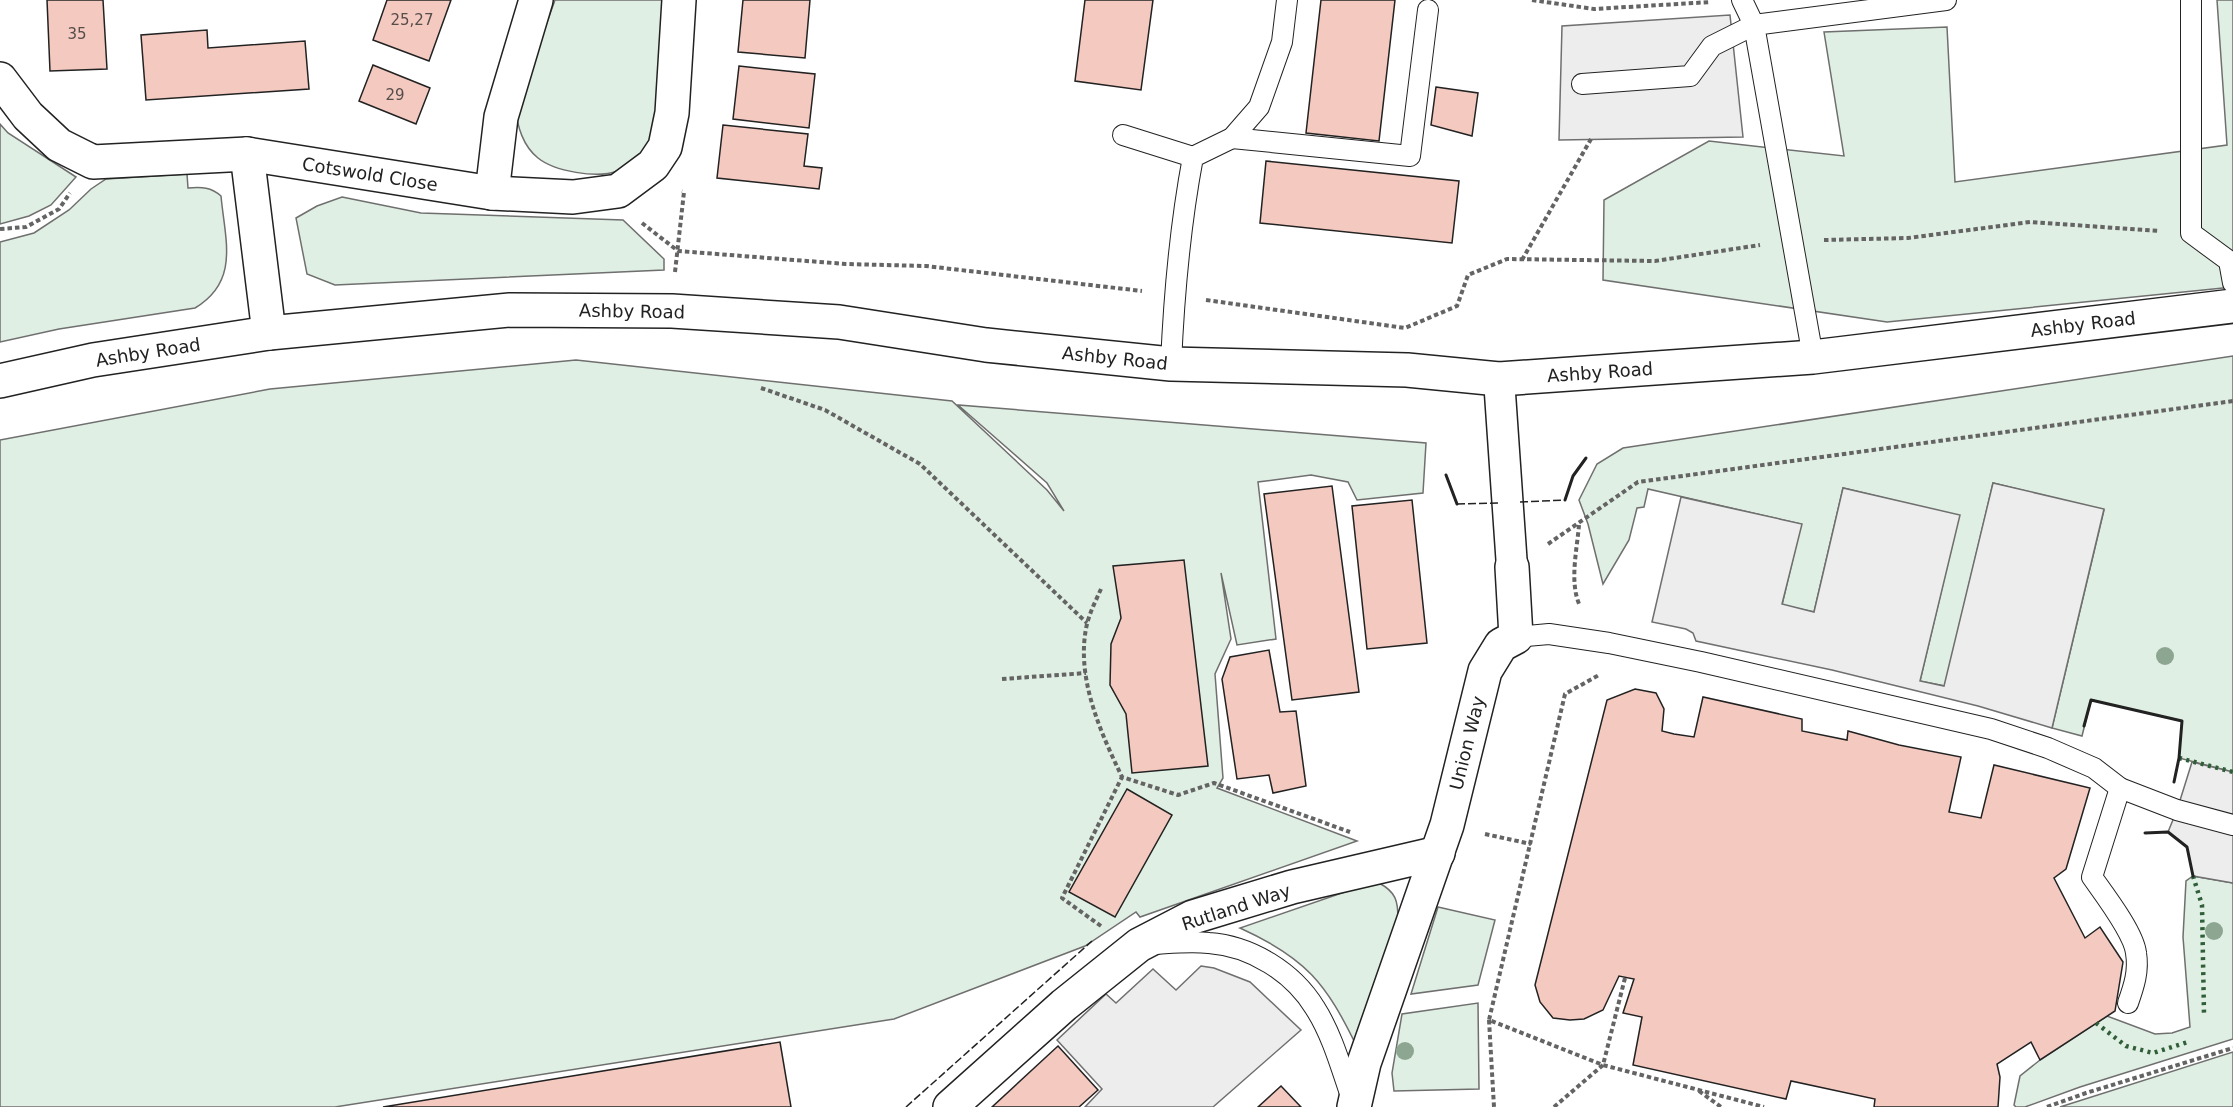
<svg xmlns="http://www.w3.org/2000/svg" width="2233" height="1107" font-family="'DejaVu Sans',sans-serif">
	<style>
		.green { fill: #e0efe3; stroke: #6f6f6f; stroke-width: 1.5 }
		.parking { fill: #ededed; stroke: #6f6f6f; stroke-width: 1.5 }
		.building { fill: #f3c9c0; stroke: #222; stroke-width: 1.5 }
		.lines { fill: none; stroke-linecap: round; stroke-linejoin: round }
		.service-casing { stroke: #222; stroke-width: 22 }
		.pedestrian-casing { stroke: #222; stroke-width: 33 }
		.minor-casing { stroke: #222; stroke-width: 36 }
		.primary-casing { stroke: #222; stroke-width: 36 }
		.path { stroke: #646464; stroke-width: 4; stroke-dasharray: 4.5 3; stroke-linecap: butt }
		.service { stroke: #fff; stroke-width: 20 }
		.pedestrian { stroke: #fff; stroke-width: 30 }
		.minor { stroke: #fff; stroke-width: 33 }
		.primary { stroke: #fff; stroke-width: 33 }
		.hedge { stroke: #2f5e38; stroke-width: 4.5; stroke-dasharray: 3 4.5; stroke-linecap: butt }
		.fence { stroke: #222; stroke-width: 1.5; stroke-dasharray: 8 3; stroke-linecap: butt }
		.wall { stroke: #222; stroke-width: 3 }
		.tree { fill: #8da692 }
		.labels { text-anchor: middle; dominant-baseline: central; stroke-width: 4.5; stroke-linejoin: round; paint-order: stroke }
		.number-label { font-size: 15px; fill: #564c4a }
		.street-label { font-size: 18px; fill: #222; stroke: #fff }
	</style>
	<rect width="100%" height="100%" fill="#fff"/>
	<!-- green -->
	<g class="green">
		<path d="M555,0H667L658,123C653,136 648,150 637,158C631,162 623,168 617,171C597,179 554,171 538,158C523,146 517,126 516,109Z"/>
		<path d="M2217,0H2233V287L1887,322L1603,280L1604,200L1709,141L1844,156L1824,32L1947,27L1955,182L2227,145Z"/>
		<path d="M0,124L8,133L76,177L51,205L29,216L0,224Z"/>
		<path d="M187,174L188,188C202,187 211,187 221,196C225,240 240,281 195,308L59,329L0,342V242L34,233L69,210L91,189L106,179Z"/>
		<path d="M342,197L421,213L623,220L664,259V270L335,285L307,274L296,218L317,206Z"/>
		<path d="M2233,356V772L2179,758L2182,721L2091,700L2082,736L2052,728L2104,510L1993,483L1945,686L1920,681L1959,516L1843,488L1814,612L1782,605L1801,524L1648,489L1644,507L1637,508L1629,540L1603,584L1588,524L1579,500L1597,464L1623,448Z"/>
		<path d="M576,360L952,401L1047,490L1064,511L1047,483L958,405L1426,443L1423,493L1357,500L1348,482L1311,475L1258,482L1276,639L1237,645L1221,573L1231,639L1215,674L1223,778L1217,788L1357,841L1140,917L1136,912L1085,946L894,1019L335,1107H0V440L270,389Z"/>
		<path d="M2193,876L2233,883V1039L2080,1087L2025,1107H2016L2014,1105L2020,1076L2040,1060L2107,1016L2155,1034L2172,1033L2190,1027L2183,937L2186,881Z"/>
		<path d="M1379,883C1396,892 1398,901 1398,919L1357,1047C1326,983 1306,958 1240,928L1365,885Z"/>
		<path d="M1438,907L1495,920L1478,985L1411,994Z"/>
		<path d="M1478,1003L1479,1089L1394,1091L1392,1073L1402,1014Z"/>
		<path d="M2233,1052V1107H2060Z"/>
	</g>
	<!-- parking -->
	<g class="parking">
		<path d="M1730,15L1743,137L1559,140L1562,26Z"/>
		<path d="M1993,483L2104,509L2052,728L1978,706L1832,670L1696,641L1693,633L1686,629L1652,622L1681,497L1802,524L1782,604L1814,612L1843,488L1960,515L1920,681L1944,686Z"/>
		<path d="M2192,762L2233,772V883L2193,876L2187,847L2168,832L2177,810Z"/>
		<path d="M1201,966L1214,968L1250,982L1301,1030L1213,1107H1085L1102,1089L1057,1040L1106,994L1116,1003L1153,969L1176,990Z"/>
	</g>
	<!-- building -->
	<g class="building">
		<path d="M47,0H103L107,69L50,71Z"/>
		<path d="M387,0H451L429,61L373,40Z"/>
		<path d="M743,0H810L805,58L738,52Z"/>
		<path d="M1085,0H1153L1141,90L1075,81Z"/>
		<path d="M1321,0H1395L1379,141L1306,133Z"/>
		<path d="M207,30L208,48L305,41L309,89L146,100L141,35Z"/>
		<path d="M373,65L430,88L416,124L359,101Z"/>
		<path d="M739,66L815,74L809,128L733,119Z"/>
		<path d="M1436,87L1478,93L1472,136L1431,125Z"/>
		<path d="M723,125L808,134L804,166L822,168L819,189L717,178Z"/>
		<path d="M1266,161L1459,181L1452,243L1260,223Z"/>
		<path d="M1332,486L1359,692L1292,700L1264,494Z"/>
		<path d="M1412,500L1427,643L1367,649L1352,506Z"/>
		<path d="M1184,560L1208,766L1132,773L1126,714L1110,685L1111,644L1121,618L1113,566Z"/>
		<path d="M1269,650L1280,712L1296,711L1306,786L1273,793L1269,775L1237,779L1222,679L1230,657Z"/>
		<path d="M1635,689L1656,693L1664,709L1662,731L1674,734L1694,737L1703,697L1802,719V731L1847,740L1848,731L1899,745L1961,757L1949,812L1981,818L1994,765L2090,788L2066,869L2054,878L2085,938L2100,927L2123,962L2115,1011L2040,1060L2031,1042L1997,1064L2000,1077L1998,1107H1874L1875,1099L1791,1081L1786,1099L1633,1065L1642,1017L1623,1013L1634,979L1619,976L1603,1010L1584,1019L1570,1020L1553,1018L1540,1002L1535,985L1607,700Z"/>
		<path d="M1127,789L1172,815L1115,917L1069,892Z"/>
		<path d="M780,1042L791,1107H383Z"/>
		<path d="M1058,1046L1098,1090L1079,1107H992Z"/>
		<path d="M1281,1086L1301,1107H1258Z"/>
	</g>
	<g class="lines">
		<!-- service casing -->
		<g class="service-casing">
			<g id="service">
				<path d="M2191,0V233L2229,261L2233,283"/>
				<path d="M1582,84L1690,76L1712,46L1754,25L1742,0"/>
				<path d="M1123,135L1193,157"/>
				<path d="M1232,138L1410,156L1428,10"/>
				<path d="M1813,357L1754,25L1946,0"/>
				<path d="M1171,364C1174,294 1180,226 1193,157L1232,138L1259,107L1282,42L1287,0"/>
				<path d="M1516,637L1549,634L1609,643L1701,662L1991,729L2048,748L2094,768L2120,788L2177,810L2233,825"/>
				<path d="M2120,788L2092,877C2104,894 2134,933 2136,953C2139,971 2134,986 2128,1003"/>
				<path d="M1154,944C1172,943 1190,941 1209,943C1251,946 1293,972 1315,1008C1333,1036 1342,1071 1353,1102"/>
			</g>
		</g>
		<!-- pedestrian casing -->
		<g class="pedestrian-casing">
			<path id="pedestrian" d="M1499,379L1512,567"/>
		</g>
		<!-- minor casing -->
		<g class="minor-casing">
			<g id="minor">
				<path d="M0,79L28,116L59,145L93,162L247,154L492,193L573,197L618,191L653,165L665,147L672,113L679,0"/>
				<path d="M247,154L269,333"/>
				<path d="M492,193L501,117L536,0"/>
				<path d="M950,1107L1064,1005L1139,945L1193,917L1292,887L1438,853"/>
				<path d="M1354,1107L1364,1063L1447,825L1485,671L1501,645L1516,637L1512,567"/>
			</g>
		</g>
		<!-- primary casing -->
		<g class="primary-casing">
			<path id="primary" d="M0,381L93,360L269,333L510,310L672,311L839,322L986,345L1171,364L1407,370L1499,379L1813,357L2233,306"/>
		</g>
		<!-- path -->
		<g class="path">
			<path d="M1532,0L1594,9L1711,2"/>
			<path d="M642,223L678,251L846,264L926,266L1142,291"/>
			<path d="M0,229L26,227L59,209L70,193"/>
			<path d="M1824,240L1908,238L2030,222L2160,231"/>
			<path d="M1522,260L1591,139"/>
			<path d="M675,272L684,192L682,191"/>
			<path d="M1206,300L1405,328L1457,306L1468,275L1507,259L1655,261L1760,245"/>
			<path d="M761,388L825,410L920,464L1087,623"/>
			<path d="M1579,525C1577,550 1569,583 1580,606"/>
			<path d="M1548,544L1638,482L2233,401"/>
			<path d="M1101,589C1096,600 1090,612 1087,624C1075,676 1100,731 1122,777L1178,795L1214,783L1350,832"/>
			<path d="M1002,679L1086,673"/>
			<path d="M1485,834L1531,844"/>
			<path d="M1101,926L1062,898L1122,777"/>
			<path d="M1625,978L1603,1065L1764,1107"/>
			<path d="M1489,1020L1494,1107"/>
			<path d="M1699,1091L1721,1107"/>
			<path d="M1554,1107L1603,1065L1489,1020L1565,694L1599,675"/>
			<path d="M2047,1107L2086,1093L2233,1048"/>
		</g>
		<!-- service -->
		<use href="#service" class="service"/>
		<!-- pedestrian -->
		<use href="#pedestrian" class="pedestrian"/>
		<!-- minor -->
		<use href="#minor" class="minor"/>
		<!-- primary -->
		<use href="#primary" class="primary"/>
		<!-- hedge -->
		<g class="hedge">
			<path d="M2179,758L2233,772"/>
			<path d="M2193,876L2202,905L2204,1014"/>
			<path d="M2096,1023L2126,1046L2153,1053L2188,1042"/>
		</g>
		<!-- fence -->
		<g class="fence">
			<path d="M1520,502L1565,500"/>
			<path d="M1457,504L1499,503"/>
			<path d="M906,1107L1092,941"/>
		</g>
		<!-- wall -->
		<g class="wall">
			<path d="M1446,475L1457,504"/>
			<path d="M1565,500L1573,476L1586,458"/>
			<path d="M2084,726L2091,700L2182,721L2179,758L2174,782"/>
			<path d="M2145,833L2168,832L2187,847L2193,876"/>
		</g>
	</g>
	<!-- trees -->
	<g class="tree">
		<circle cx="2165" cy="656" r="9"/>
		<circle cx="2214" cy="931" r="9"/>
		<circle cx="1405" cy="1051" r="9"/>
	</g>
	<g class="labels">
		<!-- number labels -->
		<g class="number-label">
			<text x="412" y="20">25,27</text>
			<text x="77" y="34">35</text>
			<text x="395" y="95">29</text>
		</g>
		<!-- street labels -->
		<g class="street-label">
			<text transform="translate(370 174) rotate(9)">Cotswold Close</text>
			<text transform="translate(632 311) rotate(1)">Ashby Road</text>
			<text transform="translate(2083 324) rotate(-7)">Ashby Road</text>
			<text transform="translate(148 352) rotate(-9)">Ashby Road</text>
			<text transform="translate(1115 358) rotate(6)">Ashby Road</text>
			<text transform="translate(1600 372) rotate(-4)">Ashby Road</text>
			<text transform="translate(1467 743) rotate(-76)">Union Way</text>
			<text transform="translate(1236 907) rotate(-18)">Rutland Way</text>
		</g>
	</g>
</svg>
